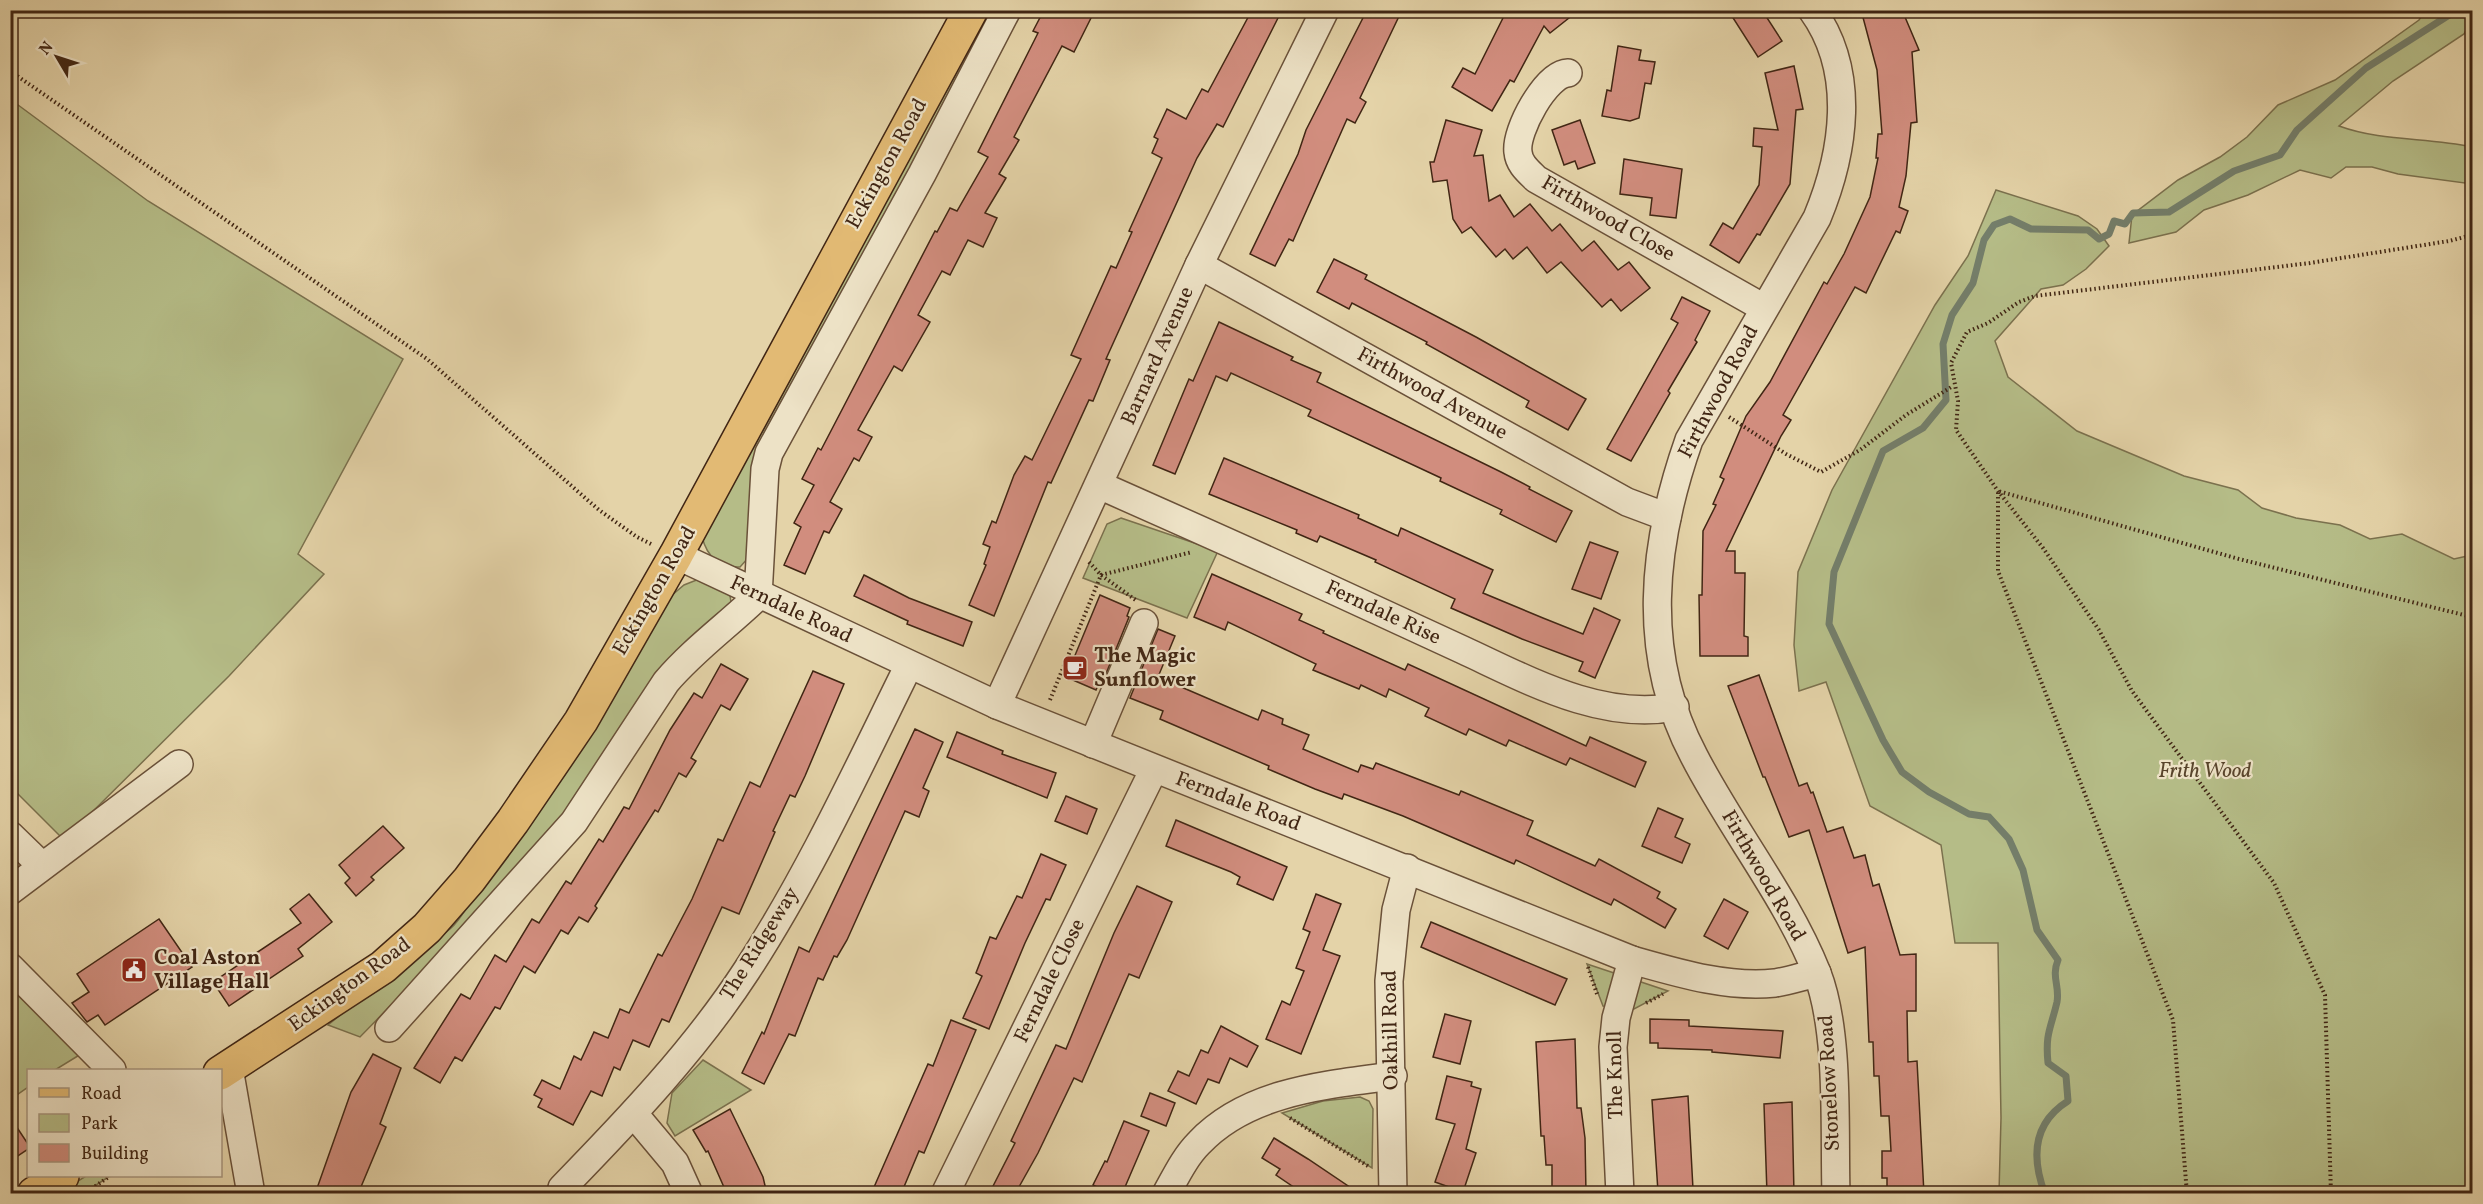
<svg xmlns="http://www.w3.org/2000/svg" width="2483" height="1204" font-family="Vollkorn,serif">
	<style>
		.green { fill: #b5bc87; stroke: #7b714e; stroke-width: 1.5 }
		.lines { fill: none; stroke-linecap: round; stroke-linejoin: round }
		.stream { stroke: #747e6a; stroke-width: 7 }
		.building { fill: #d18d7e; stroke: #412614; stroke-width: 1.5 }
		.minor-casing { stroke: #6a5139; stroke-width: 30 }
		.major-casing { stroke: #412614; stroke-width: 36 }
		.path { stroke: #412614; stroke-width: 4; stroke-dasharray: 1.5 3; stroke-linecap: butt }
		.minor { stroke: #ede2c6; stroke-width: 27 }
		.major { stroke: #e2ba74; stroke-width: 33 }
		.labels { text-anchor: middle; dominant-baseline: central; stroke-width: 4.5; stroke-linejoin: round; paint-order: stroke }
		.street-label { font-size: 21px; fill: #412614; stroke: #ede2c6 }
		.poi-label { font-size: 21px; font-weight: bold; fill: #412614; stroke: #ede2c6; text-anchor: start }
		.park-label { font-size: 21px; font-style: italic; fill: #58442b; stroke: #ede2c6 }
	</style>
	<rect width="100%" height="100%" fill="#e4d3a8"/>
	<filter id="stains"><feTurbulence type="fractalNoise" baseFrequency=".00333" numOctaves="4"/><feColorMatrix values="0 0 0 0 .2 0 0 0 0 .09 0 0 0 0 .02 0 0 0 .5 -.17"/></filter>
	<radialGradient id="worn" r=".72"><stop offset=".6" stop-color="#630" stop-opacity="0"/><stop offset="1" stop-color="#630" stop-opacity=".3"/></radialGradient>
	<!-- green -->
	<g class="green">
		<path d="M984,11H999L763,447L749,557L740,567C719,568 707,556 702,537Z"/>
		<path d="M2425,11H2472V19L2464,34L2393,81L2339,126C2383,142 2428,137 2472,147V184L2398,174L2372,167H2346L2331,178L2300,170L2248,195L2204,210L2176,232L2129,243L2132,215L2178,180L2220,157L2247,137L2278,105L2335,80L2419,20Z"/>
		<path d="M10,99L148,201L403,359L298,554L324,574L229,676L64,840L11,787Z"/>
		<path d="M1996,190L2078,216L2097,229L2109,246L2086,269L2063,285L2041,289L1995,341L2008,377L2077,431L2184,476L2238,490L2262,508L2296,518L2340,525L2370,539L2402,534L2454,559L2472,555V1193H1999L2001,1118L1998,943H1955L1941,845L1870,806L1826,682L1799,691L1794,645L1798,572L1832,490L1935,305L1968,256Z"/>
		<path d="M1121,518L1218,551L1187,618L1083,578L1107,524Z"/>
		<path d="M699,579L718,587L730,596L732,608L582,796L471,923L360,1037L328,1025C356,1002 384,980 411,957C442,932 453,936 473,896L671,596L684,585Z"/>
		<path d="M1587,964L1668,991L1634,1009L1603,1006Z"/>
		<path d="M11,981L81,1054L55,1070H28V1087L11,1099Z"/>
		<path d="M703,1060L751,1090L675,1136L667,1123L672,1093Z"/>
		<path d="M1360,1097L1369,1101L1373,1109L1372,1168L1282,1113L1323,1101Z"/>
		<path d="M86,1176H110L84,1193L57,1194Z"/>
	</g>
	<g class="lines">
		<!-- stream -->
		<path class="stream" d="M2045,1194C2031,1157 2033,1123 2068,1101L2066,1076L2048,1063C2045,1033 2051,1028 2057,1002C2060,986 2051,977 2058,960L2037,930L2023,870L2009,839L1989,817L1969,814L1929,792L1902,772L1883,740L1829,624L1834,572L1883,451L1923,428L1946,400L1943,344L1952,315L1973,283L1984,240L1994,225L2010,219L2031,229L2088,230L2099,239L2109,234L2114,221L2125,224L2133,213L2169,212L2234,171L2280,155L2297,130L2366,68L2457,10"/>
	</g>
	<!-- building -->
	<g class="building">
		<path d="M1044,10H1095L1074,52L1062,46L1014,137L1019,140L999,174L1006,178L985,213L997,218L983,247L968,240L950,275L942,271L918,315L930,322L902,371L894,366L858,430L872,437L859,461L854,458L830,502L842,509L829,533L824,531L805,574L784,565L801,527L794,523L814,485L802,479L818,448L821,450L935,231L937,232L950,208L957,211L988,157L978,152L1038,33L1033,31Z"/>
		<path d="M1252,10H1282L1223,127L1217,124L1197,158L1106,359L1110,360L1093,401L1089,400L1051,483L1048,482L994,616L969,605L986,565L984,564L990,547L983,544L992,521L996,523L1014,475L1025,456L1032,460L1081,359L1071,355L1111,266L1116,268L1132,232L1129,231L1162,158L1152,153L1158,139L1154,137L1167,109L1186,119L1202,89L1208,92Z"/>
		<path d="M1367,10H1402L1360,98L1366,102L1355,123L1347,119L1293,241L1289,239L1275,266L1250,254L1298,154L1306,130Z"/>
		<path d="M1507,10H1579L1550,33L1544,26L1514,82L1510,80L1492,111L1452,87L1463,68L1475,74Z"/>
		<path d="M1728,10H1762L1782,41L1758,57Z"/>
		<path d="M1861,10H1902L1919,50L1912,52L1917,122L1911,123L1906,176L1899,207L1908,211L1900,233L1896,231L1866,293L1855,287L1783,415L1791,420L1781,436L1726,551H1735V573H1745L1744,636L1748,637V656H1700L1699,595H1702L1703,531L1716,505L1713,504L1724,479L1720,477L1746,416L1770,382L1824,282L1827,284L1844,254L1870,197L1878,158H1876L1878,134H1882L1877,70Z"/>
		<path d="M1618,46L1641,50L1639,60L1655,62L1651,84L1645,83L1639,118L1630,121L1602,116L1607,90L1611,91Z"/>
		<path d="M1794,66L1803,109L1796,110L1790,184L1760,235L1757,234L1739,263L1710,245L1723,223L1733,229L1759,185L1762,147L1753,146L1754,128L1778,130L1765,73Z"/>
		<path d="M1446,120L1482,130L1474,156L1483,155L1489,201L1500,195L1514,217L1530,204L1552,231L1560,224L1582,251L1594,241L1618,270L1629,262L1650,288L1621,311L1611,299L1602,307L1561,262L1547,273L1527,247L1513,259L1505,249L1496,257L1471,227L1462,233L1453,219L1447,180L1433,182L1430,162H1434Z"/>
		<path d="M1580,120L1595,163L1578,169L1575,161L1564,165L1552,130Z"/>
		<path d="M1624,159L1682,169L1676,218L1650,215L1652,198L1620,194Z"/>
		<path d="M1334,259L1367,275L1365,279L1476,337L1586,399L1568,430L1526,407L1529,401L1426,344L1427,342L1352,303L1349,309L1317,292Z"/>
		<path d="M1682,297L1710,311L1695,340L1697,342L1668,391L1670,393L1631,461L1607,449L1678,323L1671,319Z"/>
		<path d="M1219,322L1293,357L1291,360L1321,373L1317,382L1501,472L1530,487L1529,489L1572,511L1556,542L1500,514L1502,510L1440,481L1441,478L1308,416L1311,410L1231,373L1227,381L1216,376L1175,474L1153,465L1189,379L1193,381Z"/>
		<path d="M1224,458L1359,515L1358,518L1398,536L1401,528L1493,570L1483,593L1543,618L1583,634L1594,608L1620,620L1595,678L1579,671L1583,662L1522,639L1451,608L1455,599L1375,562L1376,560L1320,536L1317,542L1296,533L1297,530L1209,494Z"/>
		<path d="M1590,542L1618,552L1601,599L1572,589Z"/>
		<path d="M1212,574L1302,614L1299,620L1324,631L1323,633L1405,670L1408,664L1586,746L1590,737L1646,762L1635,787L1570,758L1566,765L1509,740L1506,746L1469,729L1466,735L1425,716L1429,708L1389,689L1386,697L1361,685L1359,689L1313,670L1316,664L1228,622L1225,630L1194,617Z"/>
		<path d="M864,575L909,598L972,622L963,646L907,624L908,621L854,596Z"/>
		<path d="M1100,595L1130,608L1127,616L1129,617L1101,686L1098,685L1096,690L1066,677Z"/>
		<path d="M1158,629L1175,636L1158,677L1258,720L1262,710L1283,719L1282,724L1309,735L1303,749L1358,772L1361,765L1373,769L1376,763L1459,795L1461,791L1533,821L1527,835L1595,866L1599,859L1660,892L1657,898L1676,909L1665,928L1614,899L1611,905L1516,860L1514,864L1403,816L1344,794L1342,799L1315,789L1268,769L1269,766L1160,719L1163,711L1130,698Z"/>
		<path d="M721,664L748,679L730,710L721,705L691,758L696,761L686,777L679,773L658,812L655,810L595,906L597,908L588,922L579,917L568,934L561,930L535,973L524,966L500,1009L495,1007L462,1061L455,1057L440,1083L414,1068L461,994L470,999L495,955L506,962L532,919L539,923L566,881L571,884L599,839L603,842L624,807L629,809L670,730L694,693L702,698Z"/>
		<path d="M813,671L844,684L805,776L795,797L790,795L773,831L775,832L739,914L722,907L669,1022L662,1019L649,1047L633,1040L620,1070L614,1067L602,1096L591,1091L573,1125L538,1107L542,1099L534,1095L542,1080L560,1089L574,1056L581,1060L594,1032L608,1038L620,1009L629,1013L658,954L662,956L692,899L718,839L723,841L750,782L760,787Z"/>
		<path d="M1759,675L1799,786L1807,783L1811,793L1813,792L1827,832L1843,827L1854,858L1865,855L1873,886L1879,884L1900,955L1916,954V1011H1907L1908,1062L1917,1061L1924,1194H1887V1178H1882V1151H1891L1889,1116H1881L1879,1076H1874L1873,1042H1869L1865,947L1848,953L1809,830L1789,837L1765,777H1763L1728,686Z"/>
		<path d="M915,729L943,742L923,788L929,791L919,817L905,811L847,940L837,957L834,956L823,980L818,978L795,1036L789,1034L764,1084L742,1073L762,1032L764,1034L799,947L809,952Z"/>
		<path d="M957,732L1003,751L1002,754L1056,773L1047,798L947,757Z"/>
		<path d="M1066,796L1097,809L1087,834L1055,821Z"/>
		<path d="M1658,808L1683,819L1675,837L1690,844L1682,863L1642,846Z"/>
		<path d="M1176,820L1287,867L1273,900L1237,884L1240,877L1231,872L1166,846Z"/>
		<path d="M383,826L404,848L371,877L374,880L356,896L345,883L350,878L339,865Z"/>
		<path d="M1041,854L1066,865L1050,900L1046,899L1025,943L989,1029L963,1018L982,976L976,973L990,937L996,939L1017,896L1022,898Z"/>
		<path d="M1137,886L1172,902L1139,978L1129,974L1082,1082L1074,1078L1038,1153L1015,1194H989L1015,1143L1011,1141L1056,1045L1066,1049L1114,933Z"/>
		<path d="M309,894L332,922L298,949L303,956L229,1006L213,982L301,923L290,909Z"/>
		<path d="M1316,894L1341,904L1323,950L1340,956L1301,1054L1266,1039L1282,1001L1290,1005L1304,971L1296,968L1310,932L1303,929Z"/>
		<path d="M1724,899L1748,912L1728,949L1704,936Z"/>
		<path d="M159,919L192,967L105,1025L98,1015L87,1022L72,1003L89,992L77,974Z"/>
		<path d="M1431,922L1567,979L1555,1005L1421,947Z"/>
		<path d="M1445,1014L1471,1021L1460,1064L1433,1057Z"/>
		<path d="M1650,1019L1689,1020V1026L1783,1031L1780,1058L1712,1052V1050L1658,1048V1043H1650Z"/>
		<path d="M951,1020L976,1030L924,1153L919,1151L901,1194H871L928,1064L933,1066Z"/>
		<path d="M1221,1026L1258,1046L1247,1067L1230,1058L1219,1083L1208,1079L1196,1104L1168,1091L1178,1071L1189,1076L1201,1050L1208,1053Z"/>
		<path d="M1575,1039L1577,1108H1581L1585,1138L1586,1194H1552V1165H1546L1544,1136H1541L1536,1042Z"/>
		<path d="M373,1054L401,1068L380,1124L386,1127L358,1194H315L351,1092Z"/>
		<path d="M1447,1076L1472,1082L1471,1086L1481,1089L1466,1149L1476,1153L1463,1192L1435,1182L1455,1124L1436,1119Z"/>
		<path d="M1150,1093L1175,1103L1166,1126L1141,1116Z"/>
		<path d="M1688,1096L1693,1189L1658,1192L1652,1100Z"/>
		<path d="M1792,1102L1794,1194H1767L1764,1104Z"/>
		<path d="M730,1109L763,1177L767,1194H727L708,1151L706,1152L693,1130Z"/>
		<path d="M10,1117L28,1144V1149L10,1161Z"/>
		<path d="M1124,1121L1149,1131L1122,1194H1111L1093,1185L1105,1161L1107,1162Z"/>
		<path d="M1274,1138L1308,1159L1360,1194H1304L1276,1175L1280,1169L1262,1158Z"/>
	</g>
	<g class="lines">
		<!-- minor casing -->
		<g class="minor-casing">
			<g id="minor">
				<path d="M1812,10C1857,72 1844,153 1817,218L1689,440C1652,545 1640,654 1694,756C1732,830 1786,896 1817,973C1840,1032 1834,1129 1836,1194"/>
				<path d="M1568,73C1546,74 1515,131 1518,152C1519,164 1528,171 1536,179L1764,308"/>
				<path d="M1199,265L1627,502L1667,517"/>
				<path d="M1099,485C1178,520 1257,555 1335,591C1378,611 1421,631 1463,650C1528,680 1601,721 1675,707"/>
				<path d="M676,555L997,705L1632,960C1678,973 1727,988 1775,983C1789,981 1803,976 1817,973"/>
				<path d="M997,705L1199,265L1325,10"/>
				<path d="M1093,744L1144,623"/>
				<path d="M10,835L42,866"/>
				<path d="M10,891L179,764"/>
				<path d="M10,967L112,1070"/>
				<path d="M389,1028L574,822L666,682C693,650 728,625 758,596L765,469L769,453L922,174L1007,10"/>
				<path d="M229,1068L251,1194"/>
				<path d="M634,1114L675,1163L689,1194"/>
				<path d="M562,1188C628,1120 695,1050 747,970C810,873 858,768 909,665"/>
				<path d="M945,1194L1154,769"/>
				<path d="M1166,1194C1176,1176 1185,1157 1199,1143C1248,1091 1326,1085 1393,1076"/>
				<path d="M1393,1194L1389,981L1396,910L1407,868"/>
				<path d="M1620,1194L1613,1047L1616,1018L1632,960"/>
			</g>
		</g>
		<!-- major casing -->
		<g class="major-casing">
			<g id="major">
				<path d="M220,1073L383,967L427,928L469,880L513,821L581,721L676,555L971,10"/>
				<path d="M34,1194L62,1176"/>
			</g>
		</g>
		<!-- path -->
		<g class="path">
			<path d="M10,71L427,359L599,510L637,537L651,544"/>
			<path d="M1729,417L1786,454L1821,472L1860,450L1906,415L1953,386"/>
			<path d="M1089,562L1101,575L1137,601"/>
			<path d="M1050,700L1101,575L1192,552"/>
			<path d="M1588,967L1597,994"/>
			<path d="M1646,1003L1663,994"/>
			<path d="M1290,1118L1368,1166"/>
			<path d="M84,1194L110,1176"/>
			<path d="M2187,1194L2173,1020L1998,571V491L2239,559L2472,617"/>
			<path d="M2331,1194L2325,995L2274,883L2132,691L2099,630L2043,548L1998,491L1956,430L1958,401L1951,363L1967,332L1988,323L2019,302L2035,296L2310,263L2449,241L2472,235"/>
		</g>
		<!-- minor -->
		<use href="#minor" class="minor"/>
		<!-- major -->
		<use href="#major" class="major"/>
	</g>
	<!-- icons -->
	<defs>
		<g id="cafe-square" transform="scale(1.35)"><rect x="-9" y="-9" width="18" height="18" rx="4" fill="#8f2418" stroke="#ede2c6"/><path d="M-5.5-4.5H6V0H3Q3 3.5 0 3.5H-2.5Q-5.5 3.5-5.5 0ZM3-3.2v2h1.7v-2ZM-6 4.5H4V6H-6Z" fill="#fff"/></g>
		<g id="civic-square" transform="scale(1.35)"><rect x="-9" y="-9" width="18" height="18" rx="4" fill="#8f2418" stroke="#ede2c6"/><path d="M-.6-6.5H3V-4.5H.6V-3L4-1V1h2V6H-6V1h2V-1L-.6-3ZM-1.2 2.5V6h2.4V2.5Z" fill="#fff"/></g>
	</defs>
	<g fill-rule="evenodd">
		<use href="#cafe-square" x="1075" y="668"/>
		<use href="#civic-square" x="134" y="970"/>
	</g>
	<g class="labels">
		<!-- street labels -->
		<g class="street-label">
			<text transform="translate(887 164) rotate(-61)">Eckington Road</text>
			<text transform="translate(1608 219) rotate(30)">Firthwood Close</text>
			<text transform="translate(1158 356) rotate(-66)">Barnard Avenue</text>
			<text transform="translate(1719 392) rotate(-62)">Firthwood Road</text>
			<text transform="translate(1432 394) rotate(29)">Firthwood Avenue</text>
			<text transform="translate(655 591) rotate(-60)">Eckington Road</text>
			<text transform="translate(791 610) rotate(25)">Ferndale Road</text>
			<text transform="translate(1383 613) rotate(25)">Ferndale Rise</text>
			<text transform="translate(1238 802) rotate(21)">Ferndale Road</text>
			<text transform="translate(1763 876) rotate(60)">Firthwood Road</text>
			<text transform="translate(760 944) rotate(-58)">The Ridgeway</text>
			<text transform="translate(1050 981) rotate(-64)">Ferndale Close</text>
			<text transform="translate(350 985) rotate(-36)">Eckington Road</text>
			<text transform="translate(1391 1030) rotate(-91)">Oakhill Road</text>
			<text transform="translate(1616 1075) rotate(-91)">The Knoll</text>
			<text transform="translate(1830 1083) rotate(-93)">Stonelow Road</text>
		</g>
		<!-- poi labels -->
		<g class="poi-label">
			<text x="1094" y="656">The Magic<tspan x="1094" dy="24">Sunflower</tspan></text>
			<text x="154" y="958">Coal Aston<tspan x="154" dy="24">Village Hall</tspan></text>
		</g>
		<!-- park labels -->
		<g class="park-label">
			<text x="2205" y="771">Frith Wood</text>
		</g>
	</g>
	<!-- margin -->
	<rect width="2483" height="1204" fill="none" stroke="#e4d3a8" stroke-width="36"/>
	<rect x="12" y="12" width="2459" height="1180" fill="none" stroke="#412614" stroke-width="3"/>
	<rect x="18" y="18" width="2447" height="1168" fill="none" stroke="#412614" stroke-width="1.5"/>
	<!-- legend -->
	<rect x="27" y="1069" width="195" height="108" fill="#ede2c6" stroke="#a8977f" stroke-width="1.5"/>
	<rect x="39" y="1088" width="30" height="9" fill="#e2ba74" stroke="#a8977f" stroke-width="1.5"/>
	<text x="81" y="1099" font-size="18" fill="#412614">Road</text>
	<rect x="39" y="1114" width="30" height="18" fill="#b5bc87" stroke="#a8977f" stroke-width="1.5"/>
	<text x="81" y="1129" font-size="18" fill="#412614">Park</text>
	<rect x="39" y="1144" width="30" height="18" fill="#d18d7e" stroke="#a8977f" stroke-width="1.5"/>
	<text x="81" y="1159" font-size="18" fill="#412614">Building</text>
	<!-- north arrow -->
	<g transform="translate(57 57) rotate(309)" stroke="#ede2c6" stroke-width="4.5" paint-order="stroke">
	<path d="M0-4.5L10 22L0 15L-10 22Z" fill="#412614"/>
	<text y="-9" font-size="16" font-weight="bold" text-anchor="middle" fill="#412614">N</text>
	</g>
	<rect width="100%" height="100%" filter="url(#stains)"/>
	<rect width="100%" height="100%" fill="url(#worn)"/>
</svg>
